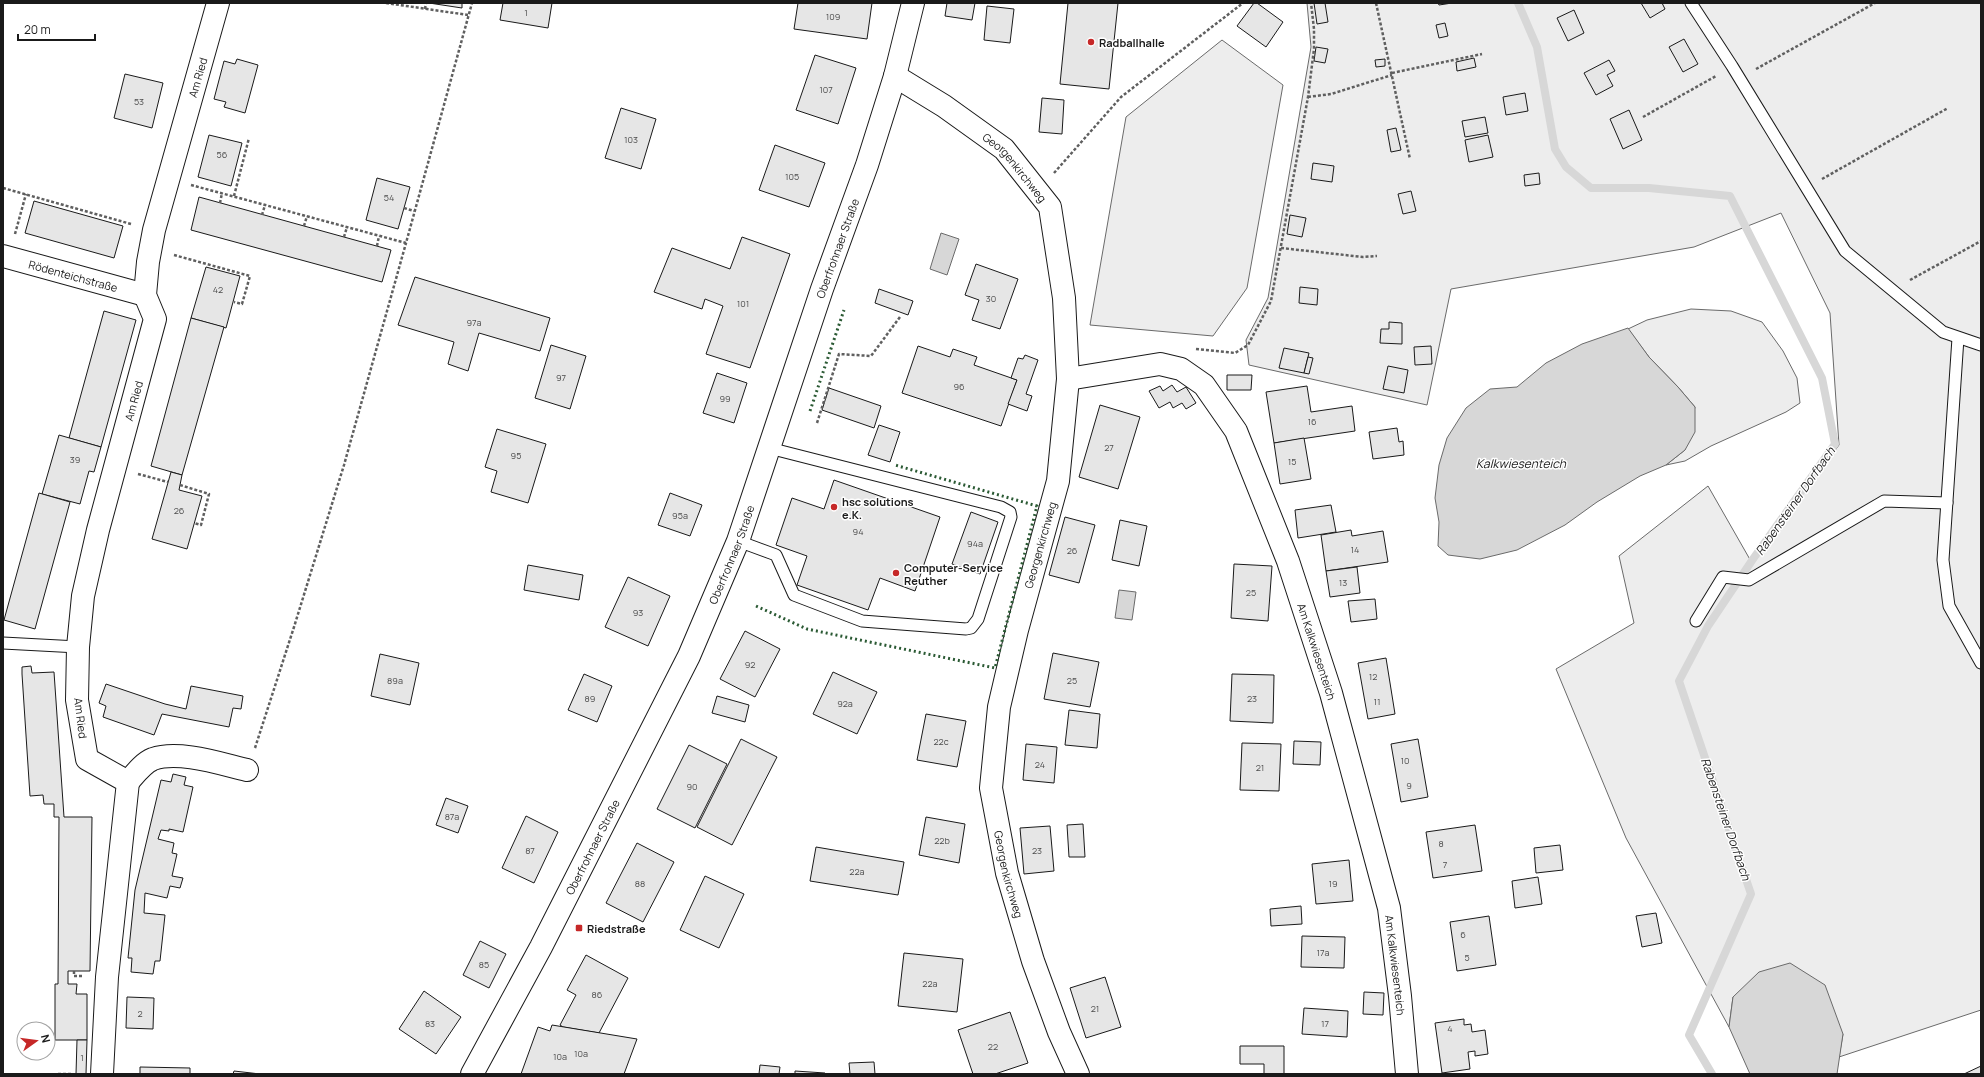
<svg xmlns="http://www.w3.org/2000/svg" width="1984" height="1077" font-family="Manrope,sans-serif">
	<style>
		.green { fill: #ededed; stroke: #6a6a6a }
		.water { fill: #d7d7d7; stroke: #6a6a6a }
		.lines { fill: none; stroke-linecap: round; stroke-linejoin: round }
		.stream { stroke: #d7d7d7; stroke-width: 8 }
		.building { fill: #e6e6e6; stroke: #1a1a1a }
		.service-casing { stroke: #1a1a1a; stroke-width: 13 }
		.minor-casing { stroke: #1a1a1a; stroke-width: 24 }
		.secondary-casing { stroke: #1a1a1a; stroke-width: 24 }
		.path { stroke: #5f5f5f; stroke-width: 2.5; stroke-dasharray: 3 2; stroke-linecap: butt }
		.service { stroke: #fff; stroke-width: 11 }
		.minor { stroke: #fff; stroke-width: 22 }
		.secondary { stroke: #fff; stroke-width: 22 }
		.hedge { stroke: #2b5a34; stroke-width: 3; stroke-dasharray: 2 3; stroke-linecap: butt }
		.poi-dot { fill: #c62828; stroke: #fff; stroke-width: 1.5 }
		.labels { text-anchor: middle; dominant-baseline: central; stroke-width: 3; stroke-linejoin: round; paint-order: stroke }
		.number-label { font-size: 9px; fill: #4d4d4d }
		.poi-label { font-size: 11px; font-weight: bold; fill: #1a1a1a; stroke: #fff; text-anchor: start }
		.street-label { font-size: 11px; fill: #1a1a1a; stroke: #fff }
		.water-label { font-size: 12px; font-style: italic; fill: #1a1a1a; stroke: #fff }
	</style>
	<rect width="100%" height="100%" fill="#fff"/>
	<!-- green -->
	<g class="green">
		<path d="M1307,3H1981V1010L1839,1057L1843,1034L1733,997L1729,1027L1626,838L1556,669L1634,623L1619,556L1708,486L1752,563L1839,445L1830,313L1781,213L1694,247L1451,289L1427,405L1249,365L1246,340L1268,298L1311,47Z"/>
		<path d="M1222,40L1283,85L1247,288L1213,336L1090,325L1126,117Z"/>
		<path d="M1691,309L1731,311L1762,322L1783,351L1797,378L1800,403L1786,412L1711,446L1685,461L1666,465L1685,450L1695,407L1678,387L1649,357L1628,329L1647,320Z"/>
	</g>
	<!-- water -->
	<g class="water">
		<path d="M941,233L959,239L947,275L930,269Z"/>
		<path d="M1628,328L1649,357L1678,387L1695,407V432L1685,450L1666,465L1640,476L1597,502L1565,525L1517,550L1480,559L1448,555L1438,546L1439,522L1435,498L1439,465L1447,438L1466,408L1490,389L1517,387L1546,363L1582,344Z"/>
		<path d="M1119,590L1136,592L1132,620L1115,618Z"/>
		<path d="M1790,963L1825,985L1843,1034L1837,1074H1750L1729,1027L1733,997L1759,972Z"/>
	</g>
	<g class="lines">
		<!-- stream -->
		<path class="stream" d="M1518,3L1537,47L1555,149L1566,167L1591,188H1649L1730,196L1822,378L1835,444L1753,559L1708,626L1679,681L1751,894L1689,1035L1712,1074"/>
	</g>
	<!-- building -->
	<g class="building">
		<path d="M429,3H462V8Z"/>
		<path d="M503,3H552L548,28L500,20Z"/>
		<path d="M798,3H872L867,39L794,29Z"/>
		<path d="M947,3H975L972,20L945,16Z"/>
		<path d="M1068,3H1118L1109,89L1060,84Z"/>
		<path d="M1254,3H1257L1283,22L1266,47L1237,26Z"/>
		<path d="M1314,3H1325L1328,22L1317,24Z"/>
		<path d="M1438,3H1452L1439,5Z"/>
		<path d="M1641,3H1662L1665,9L1650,18Z"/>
		<path d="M987,6L1014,9L1010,43L984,40Z"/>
		<path d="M1574,10L1584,33L1568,41L1557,18Z"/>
		<path d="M1445,23L1448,36L1439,38L1436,25Z"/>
		<path d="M1684,39L1698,64L1683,72L1669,47Z"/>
		<path d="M1316,47L1328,49L1325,63L1314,61Z"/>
		<path d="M815,55L856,68L838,124L796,110Z"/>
		<path d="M1474,58L1476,67L1457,71L1456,62Z"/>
		<path d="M237,59L258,65L245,113L224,107L226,102L214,99L224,61L235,64Z"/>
		<path d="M1385,59V66L1376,67L1375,60Z"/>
		<path d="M1609,60L1615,71L1607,75L1613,86L1596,95L1584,73Z"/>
		<path d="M125,74L163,83L152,128L114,118Z"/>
		<path d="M1525,93L1528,111L1506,115L1503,97Z"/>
		<path d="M1042,98L1064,100L1062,134L1039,132Z"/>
		<path d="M621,108L656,119L641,169L605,158Z"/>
		<path d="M1629,110L1642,140L1623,149L1610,119Z"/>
		<path d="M1485,117L1488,133L1465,137L1462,121Z"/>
		<path d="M1396,128L1401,150L1391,152L1387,130Z"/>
		<path d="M209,135L242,143L231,186L198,177Z"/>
		<path d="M1488,135L1493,157L1469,162L1465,140Z"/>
		<path d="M775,145L825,163L809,207L759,190Z"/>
		<path d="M1313,163L1334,166L1332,182L1311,179Z"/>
		<path d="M1539,173L1540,184L1525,186L1524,175Z"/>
		<path d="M377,178L410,187L398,229L366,220Z"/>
		<path d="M1411,191L1416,211L1403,214L1398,194Z"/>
		<path d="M199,197L391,250L382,282L191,230Z"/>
		<path d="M34,201L123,226L114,258L25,233Z"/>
		<path d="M1290,215L1306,218L1302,237L1287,234Z"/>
		<path d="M742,237L790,254L750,368L706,354L723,306L705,299L702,309L654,292L672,248L730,269Z"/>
		<path d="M976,264L1018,279L1000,329L972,320L979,300L965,295Z"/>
		<path d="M206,267L240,276L226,328L191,318Z"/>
		<path d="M415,277L550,318L540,351L479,333L468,371L448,364L454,342L398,325Z"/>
		<path d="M1300,287L1318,289L1317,305L1299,303Z"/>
		<path d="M879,289L913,301L908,315L875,303Z"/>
		<path d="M104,311L136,320L101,447L69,438Z"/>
		<path d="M191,318L224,327L182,475L151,466Z"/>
		<path d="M1389,322L1402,323V344L1380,343L1381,329H1389Z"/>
		<path d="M551,345L586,356L570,409L535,398Z"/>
		<path d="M918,346L950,357L953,349L977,357L974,365L1017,380L1001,426L902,393Z"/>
		<path d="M1431,346L1432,364L1415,365L1414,347Z"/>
		<path d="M1284,348L1309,353L1304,373L1279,368Z"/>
		<path d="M1025,355L1038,360L1026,394L1032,396L1027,411L1008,404L1017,380L1011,378L1018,358L1023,359Z"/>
		<path d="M1308,357L1313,358L1309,374L1304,373Z"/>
		<path d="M1388,366L1408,370L1404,393L1383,389Z"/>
		<path d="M717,373L747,383L734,423L703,413Z"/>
		<path d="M1227,375H1252L1251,390H1227Z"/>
		<path d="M1172,385L1177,392L1186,387L1196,403L1186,409L1182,403L1173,408L1170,402L1159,408L1149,391L1160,386L1163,391Z"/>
		<path d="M1307,386L1311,412L1352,406L1355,431L1274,443L1266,392Z"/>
		<path d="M829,388L881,406L874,428L822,410Z"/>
		<path d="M1100,405L1140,417L1118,489L1079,477Z"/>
		<path d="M879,425L900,432L890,462L868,455Z"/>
		<path d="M1397,428L1399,442L1403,441L1404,455L1373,459L1369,432Z"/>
		<path d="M497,429L546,444L528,503L491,492L497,471L485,467Z"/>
		<path d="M59,435L101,447L94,472L89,471L80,504L42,494Z"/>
		<path d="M1304,438L1311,479L1280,484L1274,443Z"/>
		<path d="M171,472L182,475L179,490L202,496L187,549L152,539Z"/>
		<path d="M834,480L940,517L915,591L880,578L868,610L797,585L807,556L776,545L792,498L824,509Z"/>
		<path d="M39,493L70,502L35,629L4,620Z"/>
		<path d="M670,493L702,505L690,536L658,525Z"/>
		<path d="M1331,505L1336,532L1298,538L1295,510Z"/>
		<path d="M971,512L998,522L980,574L952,564Z"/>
		<path d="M1065,517L1095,525L1079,583L1049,575Z"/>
		<path d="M1120,520L1147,526L1139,566L1112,560Z"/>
		<path d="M1351,530L1352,536L1383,531L1388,562L1326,571L1321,535Z"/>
		<path d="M1234,564L1272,566L1268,621L1231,618Z"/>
		<path d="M528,565L583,575L579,600L524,590Z"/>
		<path d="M1357,567L1360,593L1330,597L1326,571Z"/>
		<path d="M628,577L670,596L648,646L605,627Z"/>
		<path d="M1375,599L1377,619L1351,622L1348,601Z"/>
		<path d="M745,631L780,649L755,697L720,679Z"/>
		<path d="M1053,653L1099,662L1090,707L1044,699Z"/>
		<path d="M380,654L419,663L410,705L371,696Z"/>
		<path d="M1386,658L1395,714L1368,719L1358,663Z"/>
		<path d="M31,666L32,673L54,672L64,817H92L90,971H68V984H77L76,994H87V1040H55V984H58L59,817H54V804H44L43,795L30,796L22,674V667Z"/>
		<path d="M833,672L877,692L857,734L813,714Z"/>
		<path d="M584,674L612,686L597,722L568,710Z"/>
		<path d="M1232,674L1274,675L1273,723L1230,721Z"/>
		<path d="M106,684L165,704L186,709L191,686L243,696L241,709L233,708L229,727L162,714L154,735L103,717L106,706L99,703Z"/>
		<path d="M717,696L749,705L745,722L712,713Z"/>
		<path d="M1069,710L1100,714L1097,748L1065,745Z"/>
		<path d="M926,714L966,721L957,767L917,760Z"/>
		<path d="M741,739L777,757L732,845L697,827Z"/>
		<path d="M1418,739L1428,797L1401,802L1391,744Z"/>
		<path d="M1294,741L1321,742L1320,765L1293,764Z"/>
		<path d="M1242,743L1281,744L1279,791L1240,790Z"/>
		<path d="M1026,744L1057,747L1054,783L1023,780Z"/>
		<path d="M689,745L727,764L695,828L657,809Z"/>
		<path d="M173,774L186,777L184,785L193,787L183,832L169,829V831L161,830L158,839L174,843L172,853L177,854L172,876L183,878L180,888L170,886L167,898L145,893L144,913L165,915L160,961H155L153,974L131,972L132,958H128L135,890L161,780L171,782Z"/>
		<path d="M446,798L468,806L458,833L436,825Z"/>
		<path d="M526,816L558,832L534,883L502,868Z"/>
		<path d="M926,817L965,824L959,863L919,855Z"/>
		<path d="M1083,824L1085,857H1069L1067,825Z"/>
		<path d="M1475,825L1482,871L1433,878L1426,832Z"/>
		<path d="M1050,826L1054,871L1024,874L1020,828Z"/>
		<path d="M637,843L674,862L643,922L606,903Z"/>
		<path d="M1560,845L1563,870L1536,873L1534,848Z"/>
		<path d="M816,847L904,862L898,895L810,881Z"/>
		<path d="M1349,860L1353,901L1316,904L1312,864Z"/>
		<path d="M705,876L744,894L719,948L680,930Z"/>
		<path d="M1538,877L1542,904L1515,908L1512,881Z"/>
		<path d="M1301,906L1302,924L1271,926L1270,909Z"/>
		<path d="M1656,913L1662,943L1642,947L1636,916Z"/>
		<path d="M1489,916L1496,965L1457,971L1450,922Z"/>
		<path d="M1302,936L1345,937L1344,968L1301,967Z"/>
		<path d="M480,941L506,954L489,988L463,975Z"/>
		<path d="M904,953L963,959L957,1012L898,1006Z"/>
		<path d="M586,955L628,978L599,1033L563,1027L560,1025L576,995L567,990Z"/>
		<path d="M1105,977L1121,1027L1086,1038L1070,988Z"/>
		<path d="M424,991L461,1017L436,1054L399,1029Z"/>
		<path d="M1364,992L1384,993L1383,1015L1363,1014Z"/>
		<path d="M127,997L154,998L153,1029L126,1028Z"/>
		<path d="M1304,1008L1348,1011L1347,1037L1302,1034Z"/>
		<path d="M1010,1012L1028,1063L995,1074H973L958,1030Z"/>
		<path d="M1464,1019V1025L1471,1024L1472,1032L1485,1030L1488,1054L1475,1056V1051L1468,1052L1470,1069L1442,1073L1435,1023Z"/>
		<path d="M552,1025L637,1039L624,1074H521L538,1027L550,1031Z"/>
		<path d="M77,1040H87L86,1074H76Z"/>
		<path d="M1240,1046H1284V1074H1264V1064H1240Z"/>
		<path d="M874,1062L875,1074H850L849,1063Z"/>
		<path d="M760,1065L780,1067L779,1074H759Z"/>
		<path d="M1981,1066V1074H1964Z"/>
		<path d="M140,1067L190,1068V1074H140Z"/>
		<path d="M234,1071L260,1074H233Z"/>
		<path d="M795,1071L825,1073V1074H795Z"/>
	</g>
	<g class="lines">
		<!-- service casing -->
		<g class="service-casing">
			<g id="service">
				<path d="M1691,3L1732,66L1845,251L1943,332L1981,345"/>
				<path d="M1958,338L1943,560L1949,606L1981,663"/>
				<path d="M738,541L776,555L794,595L862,621L966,629L971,628L978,619L1011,517L1010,512L1001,507L769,448"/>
				<path d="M1696,621L1723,577L1749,580L1884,501L1947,503"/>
				<path d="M3,643L78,647"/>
			</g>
		</g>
		<!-- minor casing -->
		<g class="minor-casing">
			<g id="minor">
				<path id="s1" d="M895,76L944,106L1004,149L1050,207L1064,298L1068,379L1058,481L1017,630L999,707L991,788L1007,873L1033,961L1059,1032L1078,1074"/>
				<path id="s2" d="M3,256L145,295"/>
				<path id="s3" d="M1068,379L1160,364L1181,369L1204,385L1236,431L1288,561L1331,693L1389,908L1400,996L1407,1074"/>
				<path d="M128,782C135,774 143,763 153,759C179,750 221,764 247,770"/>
				<path id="s4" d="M102,1074L107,977L128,782L87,759L77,700L78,647L83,596L98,530L155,319L145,295L148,262L154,230L218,3"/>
			</g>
		</g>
		<!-- secondary casing -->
		<g class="secondary-casing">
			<g id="secondary">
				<path id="s5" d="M472,1074L541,947L689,656L738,541L822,289L867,165L895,76L913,3"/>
			</g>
		</g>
		<!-- path -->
		<g class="path">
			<path d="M386,3L468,15"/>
			<path d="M1376,3L1410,159"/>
			<path d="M425,9L426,3"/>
			<path d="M1756,69L1875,3"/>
			<path d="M1392,73L1482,54"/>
			<path d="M1308,97L1331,94L1392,75"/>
			<path d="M1643,117L1716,76"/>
			<path d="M1054,173L1121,97L1243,3"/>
			<path d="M1822,179L1948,108"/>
			<path d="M191,185L406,243L472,3"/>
			<path d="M3,188L131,224"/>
			<path d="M234,196L249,138"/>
			<path d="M220,203L222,193"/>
			<path d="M404,208L414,211"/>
			<path d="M262,215L265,205"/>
			<path d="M304,226L307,216"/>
			<path d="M15,234L26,194"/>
			<path d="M344,237L347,227"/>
			<path d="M377,246L379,236"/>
			<path d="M1281,248L1363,257L1377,256"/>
			<path d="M174,255L250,276L242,304L234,302"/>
			<path d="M1910,280L1981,241"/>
			<path d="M1196,349L1235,353L1248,345L1271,301L1308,97L1314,49V29L1311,3"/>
			<path d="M817,423L839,354L871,356L900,317"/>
			<path d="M138,474L168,482"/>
			<path d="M180,485L209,494L201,525L194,523"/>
			<path d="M255,748L294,627L344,465L406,243"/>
			<path d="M74,971V976H82"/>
			<path d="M58,1074H71"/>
		</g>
		<!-- service -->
		<use href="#service" class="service"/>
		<!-- minor -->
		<use href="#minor" class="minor"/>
		<!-- secondary -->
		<use href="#secondary" class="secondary"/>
		<!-- hedge -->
		<g class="hedge">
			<path d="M810,411L844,310"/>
			<path d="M756,606L807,629L995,668L1037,506L895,465"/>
		</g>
	</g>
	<!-- markers -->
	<g class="poi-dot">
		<circle cx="1091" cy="42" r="4"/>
		<circle cx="834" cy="507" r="4"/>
		<circle cx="896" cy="573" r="4"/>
		<rect x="575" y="924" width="8" height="8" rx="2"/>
	</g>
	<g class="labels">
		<!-- number labels -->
		<g class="number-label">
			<text x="526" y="12">1</text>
			<text x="833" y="16">109</text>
			<text x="826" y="89">107</text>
			<text x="139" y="101">53</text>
			<text x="631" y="139">103</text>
			<text x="222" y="154">56</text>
			<text x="792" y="176">105</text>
			<text x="389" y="197">54</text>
			<text x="218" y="289">42</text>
			<text x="991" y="298">30</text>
			<text x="743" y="303">101</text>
			<text x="474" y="322">97a</text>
			<text x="561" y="377">97</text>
			<text x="959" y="386">96</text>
			<text x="725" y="398">99</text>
			<text x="1312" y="421">16</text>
			<text x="1109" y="447">27</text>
			<text x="516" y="455">95</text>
			<text x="75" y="459">39</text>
			<text x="1292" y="461">15</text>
			<text x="179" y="510">26</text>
			<text x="680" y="515">95a</text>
			<text x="858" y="531">94</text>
			<text x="975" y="543">94a</text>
			<text x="1355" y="549">14</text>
			<text x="1072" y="550">26</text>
			<text x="1343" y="582">13</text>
			<text x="1251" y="592">25</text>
			<text x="638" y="612">93</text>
			<text x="750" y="664">92</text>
			<text x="1373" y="676">12</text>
			<text x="395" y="680">89a</text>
			<text x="1072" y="680">25</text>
			<text x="590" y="698">89</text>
			<text x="1252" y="698">23</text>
			<text x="1377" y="701">11</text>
			<text x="845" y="703">92a</text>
			<text x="941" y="741">22c</text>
			<text x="1405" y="760">10</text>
			<text x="1040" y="764">24</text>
			<text x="1260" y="767">21</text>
			<text x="1409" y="785">9</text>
			<text x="692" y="786">90</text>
			<text x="452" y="816">87a</text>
			<text x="942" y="840">22b</text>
			<text x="1441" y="843">8</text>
			<text x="530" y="850">87</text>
			<text x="1037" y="850">23</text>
			<text x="1445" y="864">7</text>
			<text x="857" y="871">22a</text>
			<text x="640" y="883">88</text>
			<text x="1333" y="883">19</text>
			<text x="1463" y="934">6</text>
			<text x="1323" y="952">17a</text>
			<text x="1467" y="957">5</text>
			<text x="484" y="964">85</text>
			<text x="930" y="983">22a</text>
			<text x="597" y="994">86</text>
			<text x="1095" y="1008">21</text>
			<text x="140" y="1013">2</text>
			<text x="430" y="1023">83</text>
			<text x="1325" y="1023">17</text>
			<text x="1450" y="1028">4</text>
			<text x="993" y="1046">22</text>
			<text x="581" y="1053">10a</text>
			<text x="560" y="1056">10a</text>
			<text x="82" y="1057">1</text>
		</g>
		<!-- poi labels -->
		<g class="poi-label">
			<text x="1099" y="42">Radballhalle</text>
			<text x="842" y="501">hsc solutions<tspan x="842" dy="13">e.K.</tspan></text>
			<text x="904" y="567">Computer-Service<tspan x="904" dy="13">Reuther</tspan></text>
			<text x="587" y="928">Riedstraße</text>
		</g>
		<!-- street labels -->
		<g class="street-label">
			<text stroke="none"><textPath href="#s4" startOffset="1041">Am Ried</textPath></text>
			<text stroke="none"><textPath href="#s1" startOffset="152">Georgenkirchweg</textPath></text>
			<text stroke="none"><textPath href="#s5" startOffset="905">Oberfrohnaer Straße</textPath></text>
			<text stroke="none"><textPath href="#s2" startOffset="73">Rödenteichstraße</textPath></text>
			<text stroke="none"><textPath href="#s4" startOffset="706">Am Ried</textPath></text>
			<text transform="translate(1040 545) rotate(-74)">Georgenkirchweg</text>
			<text stroke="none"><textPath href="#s5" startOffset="581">Oberfrohnaer Straße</textPath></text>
			<text stroke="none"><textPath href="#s3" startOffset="434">Am Kalkwiesenteich</textPath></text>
			<text transform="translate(81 718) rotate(83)">Am Ried</text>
			<text stroke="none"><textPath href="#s5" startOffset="257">Oberfrohnaer Straße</textPath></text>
			<text stroke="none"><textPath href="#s1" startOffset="884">Georgenkirchweg</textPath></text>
			<text stroke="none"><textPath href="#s3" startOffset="758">Am Kalkwiesenteich</textPath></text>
		</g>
		<!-- water labels -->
		<g class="water-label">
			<text x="1521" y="463">Kalkwiesenteich</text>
			<text transform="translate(1795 501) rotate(-55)">Rabensteiner Dorfbach</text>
			<text transform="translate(1726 819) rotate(71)">Rabensteiner Dorfbach</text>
		</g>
	</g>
	<!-- border -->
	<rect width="1984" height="1077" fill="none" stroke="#1a1a1a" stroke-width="8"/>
	<!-- north arrow -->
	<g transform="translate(36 1041) rotate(76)"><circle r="19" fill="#ffffff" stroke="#a3a3a3"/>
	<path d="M0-3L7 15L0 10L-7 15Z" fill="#c62828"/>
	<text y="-6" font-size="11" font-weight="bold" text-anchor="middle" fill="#1a1a1a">N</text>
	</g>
	<!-- scale -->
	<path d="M18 34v6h77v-6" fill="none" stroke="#1a1a1a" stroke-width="2"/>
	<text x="24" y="34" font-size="12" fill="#1a1a1a" stroke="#ffffff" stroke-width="3" paint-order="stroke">20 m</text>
</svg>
